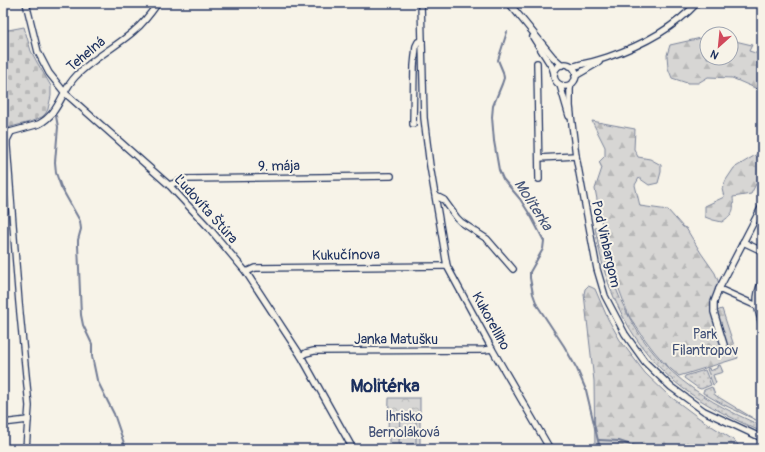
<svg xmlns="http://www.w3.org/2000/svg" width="765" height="452" font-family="Pangolin,sans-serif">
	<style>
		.grass { fill: url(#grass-dots); stroke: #798299 }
		.forest { fill: url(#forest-firs); stroke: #798299 }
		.cemetery { fill: url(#cemetery-stones); stroke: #798299 }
		.park { fill: url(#park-crowns); stroke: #798299 }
		.pitch { fill: #d7d6d4; stroke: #798299 }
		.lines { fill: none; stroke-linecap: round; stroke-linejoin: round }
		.stream { stroke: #727c95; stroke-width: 2 }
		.minor-casing { stroke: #1b2f5e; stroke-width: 8 }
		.minor { stroke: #f7f3e8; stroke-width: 5.5 }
		.labels { text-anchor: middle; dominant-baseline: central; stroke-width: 4; stroke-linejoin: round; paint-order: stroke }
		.street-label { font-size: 14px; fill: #1b2f5e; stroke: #f7f3e8 }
		.park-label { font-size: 14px; fill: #415076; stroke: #f7f3e8 }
		.water-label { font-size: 15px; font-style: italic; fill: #465679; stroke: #f7f3e8 }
		.district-label { font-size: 18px; font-weight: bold; fill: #1b2f5e; stroke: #f7f3e8 }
	</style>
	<defs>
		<pattern id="grass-dots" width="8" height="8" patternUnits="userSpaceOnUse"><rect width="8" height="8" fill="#d7d6d4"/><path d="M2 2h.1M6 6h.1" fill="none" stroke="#b8b8b8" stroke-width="1.8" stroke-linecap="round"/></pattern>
		<pattern id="forest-firs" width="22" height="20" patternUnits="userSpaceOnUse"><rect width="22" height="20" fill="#d7d6d4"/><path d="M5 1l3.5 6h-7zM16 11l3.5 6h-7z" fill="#b8b8b8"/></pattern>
		<pattern id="cemetery-stones" width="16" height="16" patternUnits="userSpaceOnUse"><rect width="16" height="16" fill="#d7d6d4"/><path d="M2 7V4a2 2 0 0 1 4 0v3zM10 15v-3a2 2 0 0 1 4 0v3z" fill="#b8b8b8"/></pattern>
		<pattern id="park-crowns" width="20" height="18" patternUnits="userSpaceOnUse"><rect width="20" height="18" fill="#d7d6d4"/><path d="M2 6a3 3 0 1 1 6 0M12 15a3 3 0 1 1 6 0" fill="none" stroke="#b8b8b8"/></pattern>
	</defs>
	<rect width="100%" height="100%" fill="#f7f3e8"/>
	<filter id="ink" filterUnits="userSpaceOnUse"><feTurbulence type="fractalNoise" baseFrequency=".025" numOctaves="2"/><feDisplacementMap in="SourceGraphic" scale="8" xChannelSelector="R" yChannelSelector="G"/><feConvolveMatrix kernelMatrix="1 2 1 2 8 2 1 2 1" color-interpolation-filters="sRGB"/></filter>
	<g filter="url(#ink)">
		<!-- grass -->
		<g class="grass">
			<path d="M601,227C605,247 608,268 615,286C643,360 692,396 762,426V432C740,422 717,411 697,398C657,373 628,334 611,290C603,271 599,249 595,228Z"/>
			<path d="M720,365L723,372L713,375L716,383L713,385L707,369L709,368L710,371L717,368V366Z"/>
			<path d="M705,370L711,385L701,389L698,388L684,378L685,376Z"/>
			<path d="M712,387L715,395L756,420L722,404L703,393V392L704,390Z"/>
		</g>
		<!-- forest -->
		<g class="forest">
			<path d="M701,38V43L707,45V58H731V40L752,45L749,51L762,55V91L732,78L708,77L698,83H687L672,78L668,68L667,55L670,45Z"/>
			<path d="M592,121L635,129L634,149L638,157L650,159L661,165V172L658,183L649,185L639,178L635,185L640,206L668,210L683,227L686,228L701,253L715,273L720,286L714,312L722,309L738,358L679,376L665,364L653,350L644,338L629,316L613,273L602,225L595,189L602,168L599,162L605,156V147Z"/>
			<path d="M762,141V185L756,184L751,194L733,197C734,211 734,213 722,222L713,220L705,217V206L724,197L722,189L726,180L734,168L759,153Z"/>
			<path d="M588,286L591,287L595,289L608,319L620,340L645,373L667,394L699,418L735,441L741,449H595L594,381L584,294L585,289Z"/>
		</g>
		<!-- cemetery -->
		<path class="cemetery" d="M24,27L31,51L38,64L51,86V96L48,109L46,113L42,117L30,122L3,129V31Z"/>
		<!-- park -->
		<path class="park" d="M389,398H420V449H389V434L388,433Z"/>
		<!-- pitch -->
		<path class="pitch" d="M400,414L416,415V444H399Z"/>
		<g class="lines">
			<!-- stream -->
			<g class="stream">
				<path d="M507,32L498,60L503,72L504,78L502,84L493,106L492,117L494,141L499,170L503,179L520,199L532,218L544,241L543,249L530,272V278L533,294L537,305L564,346L577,369L586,390L600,449"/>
				<path d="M56,116L58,127L55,162L56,173L61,187L80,221L81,229L78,240V245L81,315L83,325L92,344V356L97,380L114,414L126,449"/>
				<path d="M599,440L619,441L643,449"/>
			</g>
			<!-- minor casing -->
			<g class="minor-casing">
				<g id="minor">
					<path d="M26,3L38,52L49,73L65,93L169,185L209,228L246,272L301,356L353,449"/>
					<path d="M421,3L424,118L430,166L447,266L492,349L550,449"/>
					<path d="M509,3L553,57L562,65"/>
					<path d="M533,37L552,67L554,73"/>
					<path d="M537,63L539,179"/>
					<circle cx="565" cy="75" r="11"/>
					<path d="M570,66H575C586,63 597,61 608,57C640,46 674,28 697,3"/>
					<path d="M575,76L599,62"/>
					<path d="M571,84L570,89V106L572,124L576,156L597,269L605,296L625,334L645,362L671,387L704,411L762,438"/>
					<path d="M560,85L569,116"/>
					<path d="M413,124L414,66L416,46L418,42L422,41"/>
					<path d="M11,132L7,140V146L19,303L29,406L28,420L26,449"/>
					<path d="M3,134L39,124C60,113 61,91 76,76C93,58 116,47 134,31C144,23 151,13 158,3"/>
					<path d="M539,158L576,156"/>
					<path d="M169,185L186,179L391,176"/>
					<path d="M3,194L10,193"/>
					<path d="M436,196L444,200L457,218L461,222L487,239L513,269"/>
					<path d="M743,242L762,251"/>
					<path d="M246,272L255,268L447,266"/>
					<path d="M762,282C754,297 757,308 762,324"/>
					<path d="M719,289L714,302V312L725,348"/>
					<path d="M757,306L719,289L762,206"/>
					<path d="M301,356L306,353L314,351L484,350L492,349"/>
					<path d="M3,423L28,420"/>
				</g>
			</g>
			<!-- minor -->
			<use href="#minor" class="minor"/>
		</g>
	</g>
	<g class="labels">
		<!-- street labels -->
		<g class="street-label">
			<text transform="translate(86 54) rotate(-40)">Tehelná</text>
			<text transform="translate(279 166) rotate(-1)">9. mája</text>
			<text transform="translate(206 209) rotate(48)">Ľudovíta Štúra</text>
			<text transform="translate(606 244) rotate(77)">Pod Vinbargom</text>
			<text transform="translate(346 255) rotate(-1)">Kukučínova</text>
			<text transform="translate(491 321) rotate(61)">Kukorelliho</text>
			<text x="396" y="339">Janka Matušku</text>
		</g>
		<!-- park labels -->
		<g class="park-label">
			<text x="705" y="334">Park<tspan x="705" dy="16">Filantropov</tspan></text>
			<text x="404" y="416">Ihrisko<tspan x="404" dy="16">Bernoláková</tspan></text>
		</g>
		<!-- water labels -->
		<g class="water-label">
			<text transform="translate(533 205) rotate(57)">Moliterka</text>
		</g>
		<!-- district labels -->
		<g class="district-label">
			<text x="385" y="386">Molitérka</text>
		</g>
	</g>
	<!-- margin -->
	<rect width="765" height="452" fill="none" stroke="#f7f3e8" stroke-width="16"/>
	<rect x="8" y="8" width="749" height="436" fill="none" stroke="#1b2f5e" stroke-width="1.5" filter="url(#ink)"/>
	<!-- north arrow -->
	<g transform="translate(719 46) rotate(207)"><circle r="19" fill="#f7f3e8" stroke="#9fa5b1"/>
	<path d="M0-3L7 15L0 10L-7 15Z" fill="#d1495b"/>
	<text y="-6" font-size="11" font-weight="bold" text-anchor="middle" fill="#1b2f5e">N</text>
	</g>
</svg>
